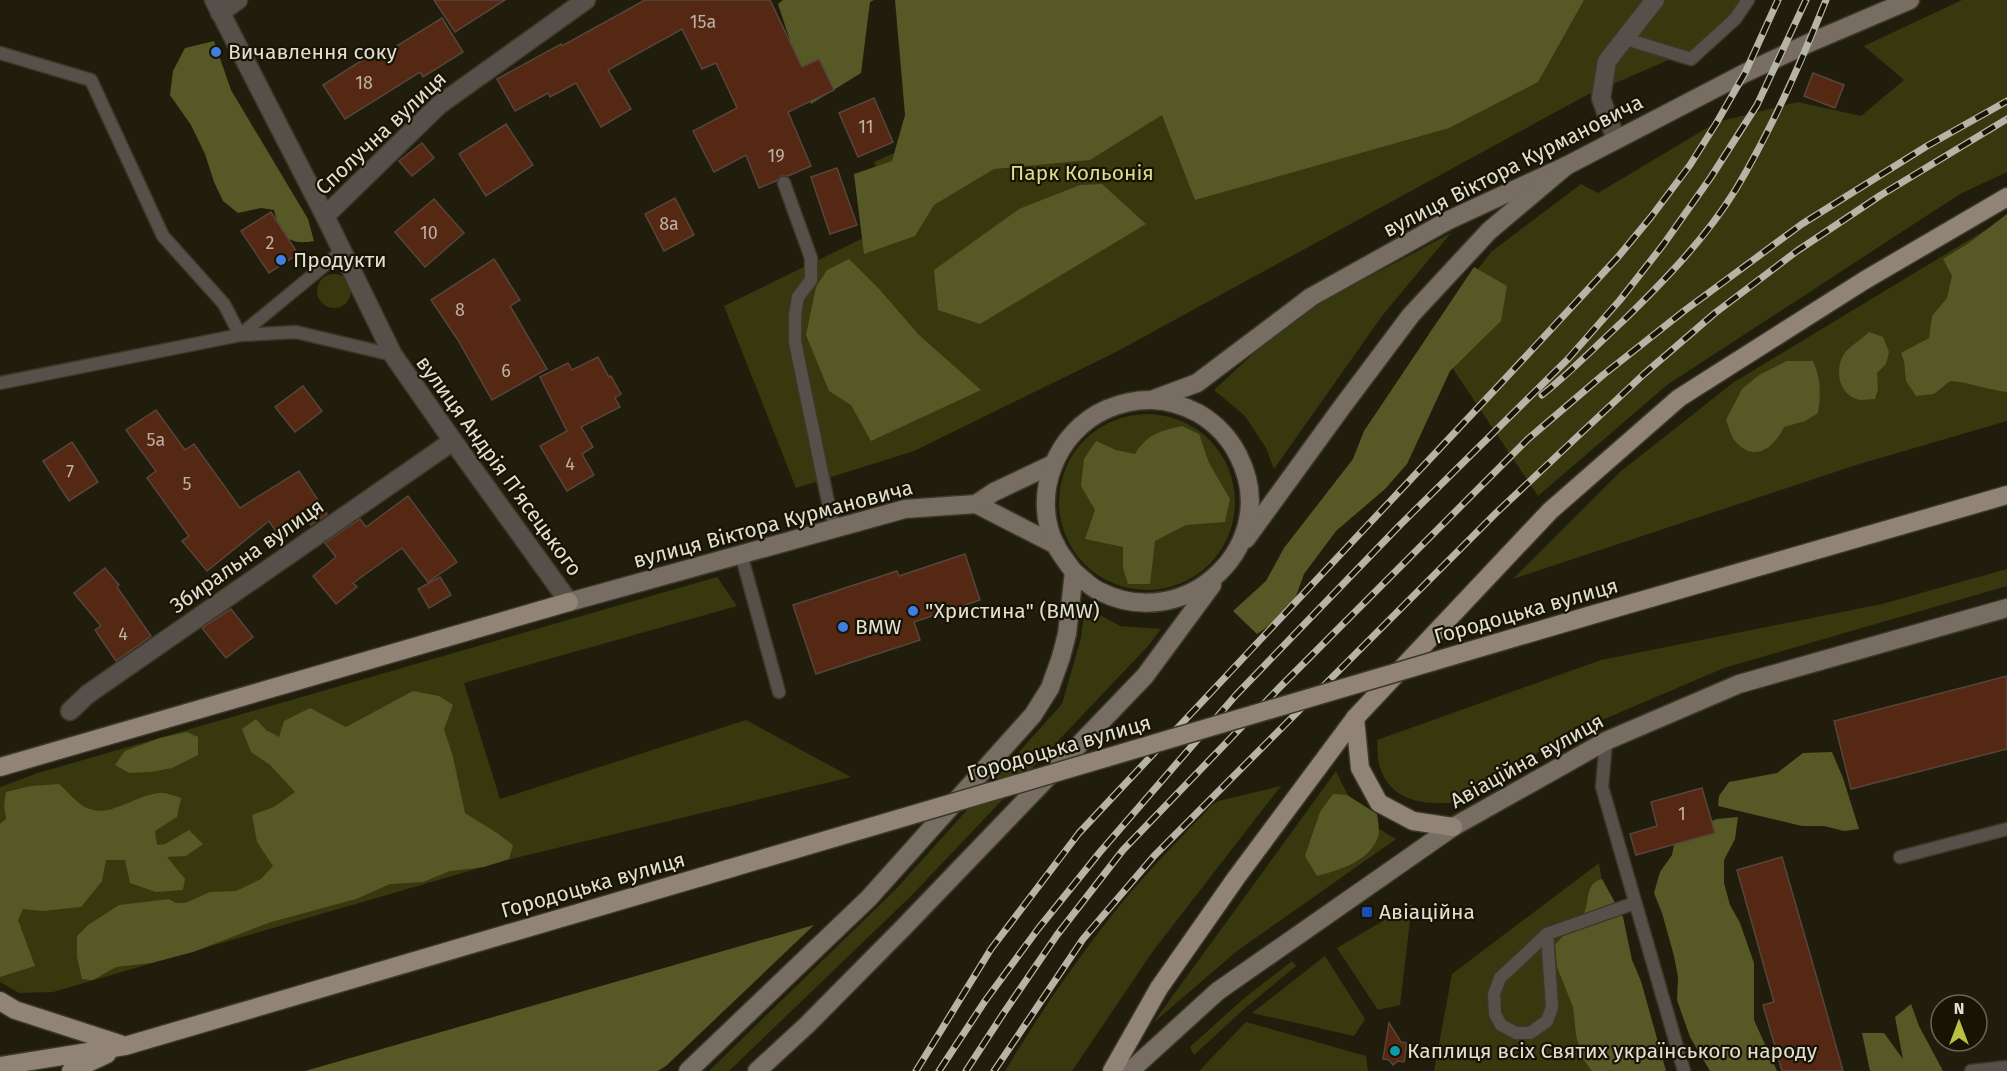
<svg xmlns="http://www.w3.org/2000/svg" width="2007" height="1071" font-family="'Fira Sans',sans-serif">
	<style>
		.green { fill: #37380e }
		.forest { fill: #565925 }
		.building { fill: #542812; stroke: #57453c; stroke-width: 1.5 }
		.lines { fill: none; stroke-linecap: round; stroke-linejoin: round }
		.lane-casing { stroke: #3c3828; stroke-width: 15 }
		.street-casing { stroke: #3c3828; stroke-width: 21 }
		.secondary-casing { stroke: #3c3828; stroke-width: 21 }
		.primary-casing { stroke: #3c3828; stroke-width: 21 }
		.lane { stroke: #57504a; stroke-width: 12 }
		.street { stroke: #57504a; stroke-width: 18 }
		.secondary { stroke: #786d63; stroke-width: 18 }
		.primary { stroke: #918477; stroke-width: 18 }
		.rail-casing { stroke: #b6b3a7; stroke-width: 7 }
		.rail { stroke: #181404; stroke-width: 4.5; stroke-dasharray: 14; stroke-linecap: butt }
		.primary-bridge-casing { stroke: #3c3828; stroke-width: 21; stroke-linecap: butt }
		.primary-bridge { stroke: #918477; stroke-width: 18 }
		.shop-dot { fill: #3f7fe0; stroke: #181404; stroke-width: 2 }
		.transit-dot { fill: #1a4fb4; stroke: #181404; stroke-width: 2 }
		.culture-dot { fill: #0f9aa8; stroke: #181404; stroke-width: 2 }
		.labels { text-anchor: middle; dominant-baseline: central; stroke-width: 4.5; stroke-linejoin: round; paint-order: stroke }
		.number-label { font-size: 18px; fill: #beb1a4 }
		.poi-label { font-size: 21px; fill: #e1dfd4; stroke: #181404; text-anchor: start }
		.street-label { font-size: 21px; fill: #e1dfd4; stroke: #181404 }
		.park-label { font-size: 21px; fill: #dadf8e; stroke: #181404 }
	</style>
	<rect width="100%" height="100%" fill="#211d0c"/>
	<!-- green -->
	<g class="green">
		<path d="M897,0H1749L1694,49L1585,96L1116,352L914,451L796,488L724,306L900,220L874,162L910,146Z"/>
		<path d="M1962,0H2007V172L1960,194L1667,385L1538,496L1429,333L1491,252L1581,184L1598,193L1717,122L1798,102L1861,116L1904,80L1864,46Z"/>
		<path d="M2007,217V421L1856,465L1513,579L1620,472L1734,382Z"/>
		<path d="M1451,233L1382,316L1274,469L1266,448L1245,416L1214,390L1280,329L1324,301Z"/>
		<circle cx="334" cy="291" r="17"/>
		<circle cx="1147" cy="502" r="88"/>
		<path d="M2007,569V586L1724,668L1574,732L1449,803C1418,804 1392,800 1380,768C1377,760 1378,749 1377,740L1601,660L1882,604Z"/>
		<path d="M717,577L737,606L464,683L500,799L746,720L851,777L507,860L53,992L19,993L0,982V787L38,773Z"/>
		<path d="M1085,607L1120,626L1161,629L1148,646L911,896L729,1071H709L897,888L1062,704L1081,638Z"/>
		<path d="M1336,771C1354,809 1359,818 1396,839L1237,951L1153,1023Z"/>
		<path d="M1281,786L1153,951L1072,1071H1005C1041,1011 1081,953 1125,899C1152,867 1182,836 1212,805L1218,801Z"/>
		<path d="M1599,863L1634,1071H1434L1452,974Z"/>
		<path d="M1412,904L1400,1005L1378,1010L1337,948Z"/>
		<path d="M1325,956L1365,1019L1354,1036L1252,1013Z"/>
		<path d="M1292,961L1296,966L1244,1009L1194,1055L1190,1047L1242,1000Z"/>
		<path d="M1246,1022L1366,1056L1368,1071H1199Z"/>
	</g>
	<!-- forest -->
	<g class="forest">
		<path d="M783,0H874L870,2L861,73L811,104L778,4Z"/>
		<path d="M895,0H1584L1538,82L1449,128L1195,200L1162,115L1090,160L994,169L934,205L915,236L864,254L854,174L892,161L905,115Z"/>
		<path d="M214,41L231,90L308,219L314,241C287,246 280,235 274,210L261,208L238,213L223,201L214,182L205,154L191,125L170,95L173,71L185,48Z"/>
		<path d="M1102,184L1146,224L980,324L938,310L934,270L1019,209L1080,185Z"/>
		<path d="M2007,214V392C1987,390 1970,382 1950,381L1934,394L1916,396L1906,381L1904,361L1901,353L1929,338L1932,316L1947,298L1952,276L1943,259L1969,243Z"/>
		<path d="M849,259L880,290L919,335L981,390L871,441L851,405L829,391L806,335L816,287L827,270Z"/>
		<path d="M1474,267L1507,286L1501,321L1450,371L1407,464L1385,489L1336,531L1304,574L1291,610L1257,634L1233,611L1266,581L1284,548L1353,459L1364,431Z"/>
		<path d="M1869,332L1883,337L1889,352L1886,364L1877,373L1878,389L1875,399C1871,399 1865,400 1861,400C1839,397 1834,370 1844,354C1850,346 1862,339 1869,332Z"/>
		<path d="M1787,361H1813C1821,379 1821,393 1818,413L1805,421L1784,427C1775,446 1755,464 1736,442C1731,437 1729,427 1726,420L1742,389L1759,375Z"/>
		<path d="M1182,426L1199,434L1209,463L1230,499L1225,522L1186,525L1155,541L1150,584H1128L1123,568V547L1085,539L1095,510L1081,486L1084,459L1096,441L1116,450L1135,454C1147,434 1160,431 1182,426Z"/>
		<path d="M413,691L439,696L453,705L444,729L453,757L465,813L497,833L513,845L509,859L484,867L450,871L423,882L390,884L356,899L271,922L193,952L151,963L116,967L93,980L82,979L77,957V936L88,925L119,905L169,899L176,903H185L210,892L236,891L261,879L273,866L257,842L252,815L274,807L295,792L270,765L251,752L242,729L256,719L266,730L279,737L284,721L310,708L346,727Z"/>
		<path d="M187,732L198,737V755L172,768L151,772L129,773L115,765L125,751L160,738Z"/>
		<path d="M1832,752L1843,778L1859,829L1844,831L1824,826H1802L1718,806L1719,796L1729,782L1777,773L1803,753Z"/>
		<path d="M59,784C67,791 74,800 83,806C108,821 134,795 159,793C165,792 174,796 181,798L177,817L155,831L157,845L165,844L189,830L203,844L186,856L167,857L185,879L183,890L156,892L130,883L125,860H106L102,881L81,907L43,911L23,909L18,920L35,966L0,977V824L6,819L4,805L6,792L31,786Z"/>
		<path d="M1333,794L1347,795L1377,814C1378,821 1380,831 1378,837C1369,862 1339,870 1317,876L1305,856L1320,812Z"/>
		<path d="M1738,817L1735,839L1724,860V883L1730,905L1740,923L1754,963V1020L1777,1071H1710L1690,1037L1677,1000L1678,977L1674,956L1662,913L1654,893L1660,872L1672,855L1676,834L1717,819Z"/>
		<path d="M1602,879L1623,917L1632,960L1641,981L1666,1071H1592L1581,1056L1576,1035L1573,1007L1557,967L1555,945C1563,935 1574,926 1582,916C1591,905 1583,884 1602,879Z"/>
		<path d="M814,925L666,1066L658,1071H305Z"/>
		<path d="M1911,1004L1919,1026L1943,1071H1870L1862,1033H1884L1903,1059L1895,1017Z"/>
	</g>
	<!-- building -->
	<g class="building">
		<path d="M434,0H505L455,32Z"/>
		<path d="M645,0H770L802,67L819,59L834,90L788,112L811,166L788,176H781L776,181L759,188L746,155L714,172L693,131L737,108L716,63L702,69L682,29L608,70L631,109L601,127L576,83L550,97L548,93L515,111L497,79L561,44L562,46Z"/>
		<path d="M442,18L463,52L423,77L420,72L345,119L323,85L383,47L387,52Z"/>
		<path d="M1813,73L1844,85L1835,108L1804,96Z"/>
		<path d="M874,98L893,142L858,157L839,113Z"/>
		<path d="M506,124L533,165L486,196L459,154Z"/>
		<path d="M422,143L434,158L412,176L399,161Z"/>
		<path d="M837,168L857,225L830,234L811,177Z"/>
		<path d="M675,198L694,235L664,251L645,214Z"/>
		<path d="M434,199L464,233L425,267L395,232Z"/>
		<path d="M271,212L298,254L269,273L241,231Z"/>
		<path d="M494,259L520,300L510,306L547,369L492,400L458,340L431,300Z"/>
		<path d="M598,357L609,377L611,376L621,394L615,398L620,407L581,427L593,447L582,454L594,475L567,491L540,446L567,431L540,377L568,363L572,370Z"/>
		<path d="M303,386L322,411L295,432L275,407Z"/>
		<path d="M156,410L185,450L194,444L240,508L299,471L327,514L311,525L308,521L281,539L269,521L207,571L182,541L189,536L147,478L156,471L126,430Z"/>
		<path d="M72,442L98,482L69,501L43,461Z"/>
		<path d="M408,496L457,562L428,582L402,548L353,583L357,587L336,604L313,576L336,557L325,543L360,519L366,527Z"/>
		<path d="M965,554L980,600L914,622L920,640L816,674L793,605L897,571L899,576Z"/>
		<path d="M105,568L119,585L117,587L151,636L116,661L95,630L101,626L74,593Z"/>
		<path d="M440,577L451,595L429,608L418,589Z"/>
		<path d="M231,609L253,637L226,658L202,628Z"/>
		<path d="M2007,676V749L1851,789L1834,721Z"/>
		<path d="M1702,788L1715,833L1636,855L1630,834L1657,826L1651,802Z"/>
		<path d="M1782,857L1820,989L1843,1071H1782L1763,1005L1774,1002L1737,870Z"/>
		<path d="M1389,1023L1401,1042L1407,1043L1404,1062L1398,1061L1393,1065L1389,1060L1383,1059Z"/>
	</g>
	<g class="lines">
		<!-- lane casing -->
		<g class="lane-casing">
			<g id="lane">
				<path d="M1626,39L1691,59L1735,19L1748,0"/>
				<path d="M0,53L91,80L163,236L224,304L240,335L342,251"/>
				<path d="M784,183L811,258V280L798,297L795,315V342L827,497L835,528"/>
				<path d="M0,383L240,335L296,332L393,355"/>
				<path d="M741,554L779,692"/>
				<path d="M1606,741L1602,787L1684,1071"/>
				<path d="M1900,857L2007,829"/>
				<path d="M1547,934L1552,1007L1547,1021L1530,1033H1516L1501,1025L1495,1014L1494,994L1500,978L1547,934L1635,903"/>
				<path d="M1971,1071L2007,1067"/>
			</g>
		</g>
		<!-- street casing -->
		<g class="street-casing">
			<g id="street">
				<path d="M214,0L325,216L393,355L453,441L569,602"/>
				<path d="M220,13L238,0"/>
				<path d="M1616,140L1601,98L1607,61L1655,0"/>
				<path d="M325,216L439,105L586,0"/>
				<path d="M70,711L88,694L453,441"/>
			</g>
		</g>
		<!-- secondary casing -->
		<g class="secondary-casing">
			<g id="secondary">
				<path d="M1154,399L1197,383L1311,297L1449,220L1566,166L1745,73L1809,43L1910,0"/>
				<path d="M976,504L1056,545"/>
				<path d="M1246,539L1342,407L1411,315L1489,231L1566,166"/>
				<path d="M569,602L905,509L976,504L994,492L1053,464"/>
				<path d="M688,1071L869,898L1033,715L1050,688L1061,657L1067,634L1074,572C1068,564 1061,555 1056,546C1030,496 1056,431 1107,409C1139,396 1167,397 1198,413C1215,423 1229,437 1238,455C1284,543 1187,636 1099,591C1090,587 1082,578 1074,572"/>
				<path d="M757,1071L807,1025L903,928L1145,676L1212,585"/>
				<path d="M1130,1071L1218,991L1453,827L1606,741L1739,684L2007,608"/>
			</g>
		</g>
		<!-- primary casing -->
		<g class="primary-casing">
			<g id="primary">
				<path d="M1588,616L2007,495"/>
				<path d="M1355,718L1360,768L1379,803L1413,821L1453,827"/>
				<path d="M0,767L569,602"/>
				<path d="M0,1001L15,1010L120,1044"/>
				<path d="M0,1066L125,1046L728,869"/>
				<path d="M71,1071L107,1054"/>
				<path d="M1112,1071L1159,988L1236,878L1355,718L1550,511L1679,398L1865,280L2007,197"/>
			</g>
		</g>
		<!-- lane -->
		<use href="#lane" class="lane"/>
		<!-- street -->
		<use href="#street" class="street"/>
		<!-- secondary -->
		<use href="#secondary" class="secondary"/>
		<!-- primary -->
		<use href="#primary" class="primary"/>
		<!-- rail casing -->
		<g class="rail-casing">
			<g id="rail">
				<path d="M1542,395C1571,372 1596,346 1623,321C1664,281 1706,238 1736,189C1772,129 1800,65 1826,0"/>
				<path d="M916,1071L991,949L1079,833L1503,381L1618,257L1651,217L1690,165L1717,122L1745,73L1778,0"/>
				<path d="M939,1071L985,1001L1038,929L1100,852L1236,695L1400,525L1568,359L1620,300L1663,245L1711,177L1757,105L1806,0"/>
				<path d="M966,1071L1003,1014L1057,935L1123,850L1279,688L1528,439L1603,375L1684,311L1802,224L1927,146L2007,101"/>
				<path d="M994,1071L1083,939L1154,856L1496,513L1644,374L1715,313L1797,251L1881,195L2007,119"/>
			</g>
		</g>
		<!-- rail -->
		<use href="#rail" class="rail"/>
		<!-- primary-bridge casing -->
		<g class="primary-bridge-casing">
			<path id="primary-bridge" d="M728,869L1588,616"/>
		</g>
		<!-- primary-bridge -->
		<use href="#primary-bridge" class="primary-bridge"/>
	</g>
	<!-- markers -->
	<g class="shop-dot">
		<circle cx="216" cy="52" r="6"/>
		<circle cx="281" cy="260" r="6"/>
		<circle cx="913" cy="611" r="6"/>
		<circle cx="843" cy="627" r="6"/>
	</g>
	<rect class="transit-dot" x="1361" y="906" width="12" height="12" rx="3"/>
	<circle class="culture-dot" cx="1395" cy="1051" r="6"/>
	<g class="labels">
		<!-- number labels -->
		<g class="number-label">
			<text x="703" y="22">15а</text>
			<text x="364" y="83">18</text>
			<text x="866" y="127">11</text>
			<text x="776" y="156">19</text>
			<text x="669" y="224">8а</text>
			<text x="429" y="233">10</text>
			<text x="270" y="243">2</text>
			<text x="460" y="310">8</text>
			<text x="506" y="371">6</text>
			<text x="156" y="440">5а</text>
			<text x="570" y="464">4</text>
			<text x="70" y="472">7</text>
			<text x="187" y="484">5</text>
			<text x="123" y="634">4</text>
			<text x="1682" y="814">1</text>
		</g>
		<!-- poi labels -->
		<g class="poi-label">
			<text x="228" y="52">Вичавлення соку</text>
			<text x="293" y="260">Продукти</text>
			<text x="925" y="611">"Христина" (BMW)</text>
			<text x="855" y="627">BMW</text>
			<text x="1379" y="912">Авіаційна</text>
			<text x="1407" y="1051">Каплиця всіх Святих українського народу</text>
		</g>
		<!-- street labels -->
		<g class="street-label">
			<text transform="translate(381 133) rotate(-43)">Сполучна вулиця</text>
			<text transform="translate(1513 166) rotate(-27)">вулиця Віктора Курмановича</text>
			<text transform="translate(499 466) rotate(54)">вулиця Андрія Пʼясецького</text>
			<text transform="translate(773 524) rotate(-15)">вулиця Віктора Курмановича</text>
			<text transform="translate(247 556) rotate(-35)">Збиральна вулиця</text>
			<text transform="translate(1526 611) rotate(-16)">Городоцька вулиця</text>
			<text transform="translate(1059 748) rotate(-16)">Городоцька вулиця</text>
			<text transform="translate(1527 761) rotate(-29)">Авіаційна вулиця</text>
			<text transform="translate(593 885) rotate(-16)">Городоцька вулиця</text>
		</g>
		<!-- park labels -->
		<g class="park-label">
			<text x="1082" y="173">Парк Кольонія</text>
		</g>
	</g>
	<!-- north arrow -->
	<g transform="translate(1959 1023)"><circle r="28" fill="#181404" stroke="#686557" stroke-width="1.5"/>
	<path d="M0-4.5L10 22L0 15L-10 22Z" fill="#bbc045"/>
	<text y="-9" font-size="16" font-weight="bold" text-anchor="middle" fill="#e1dfd4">N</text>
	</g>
</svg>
